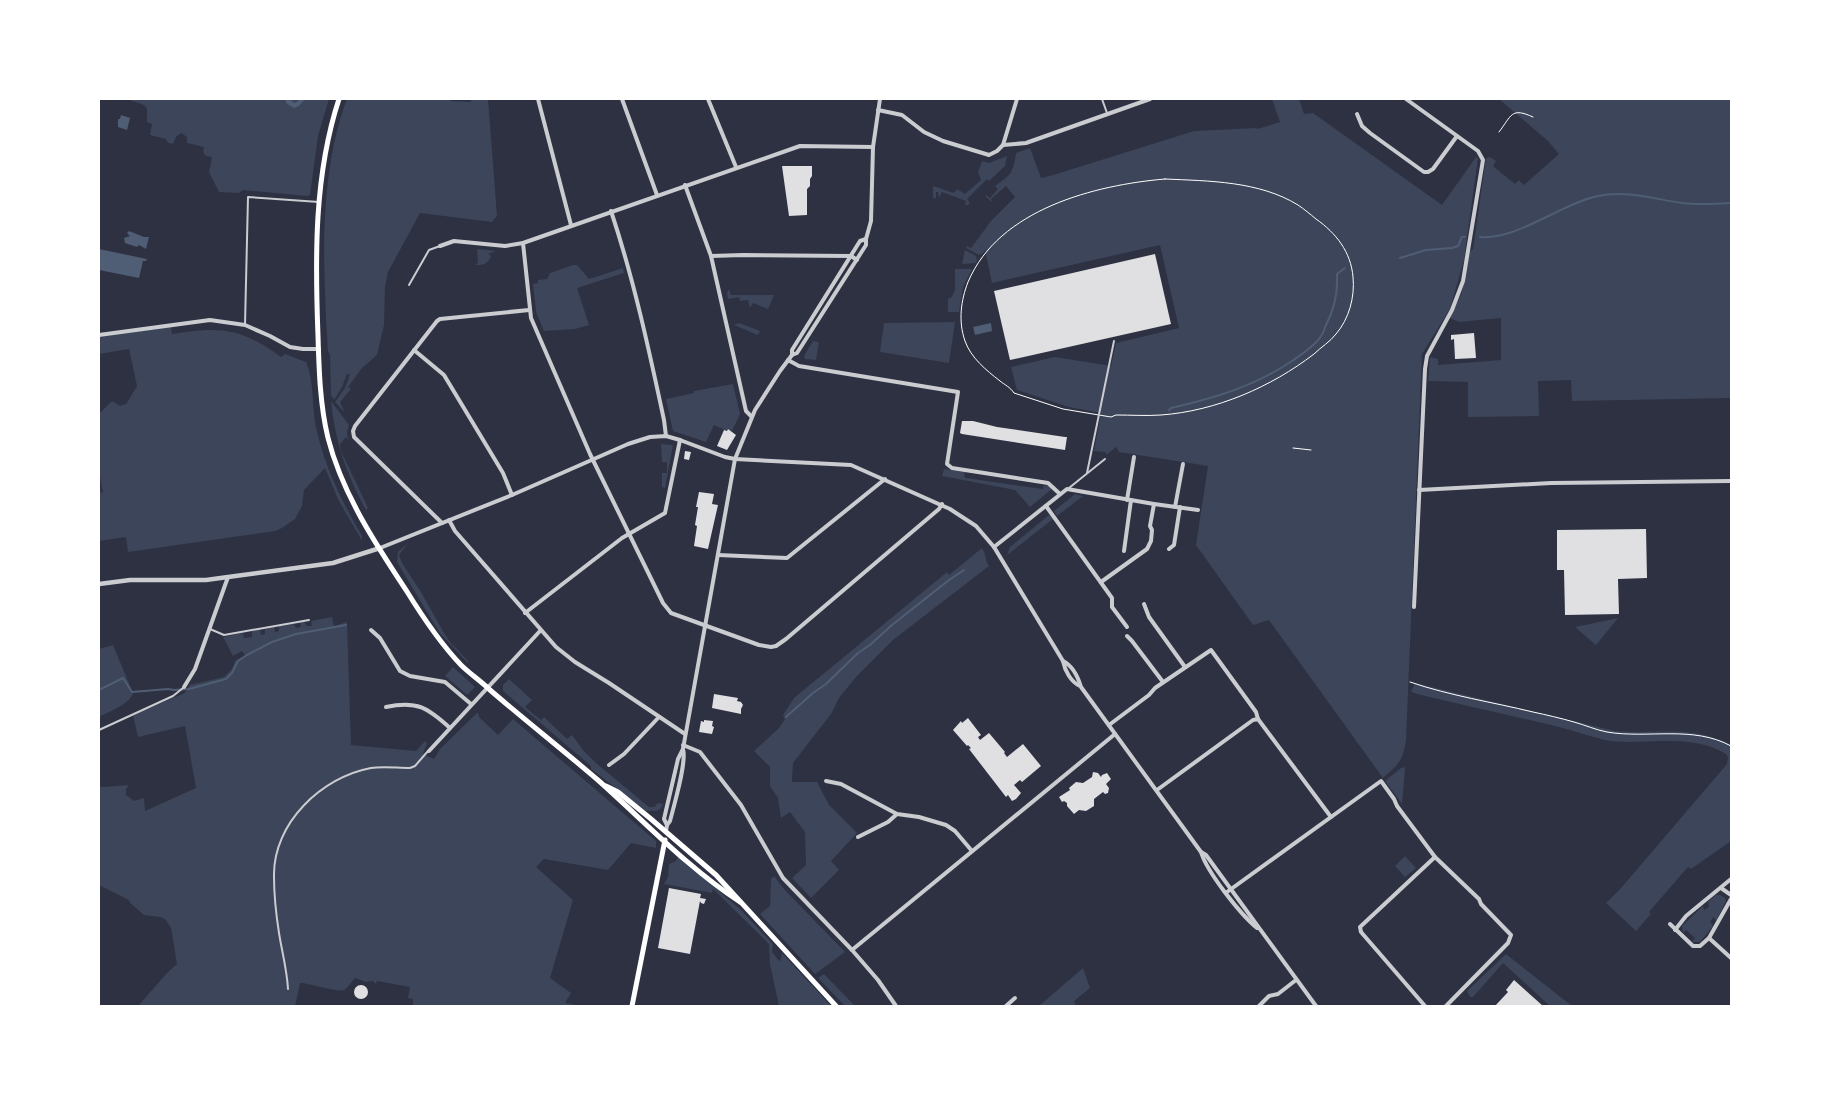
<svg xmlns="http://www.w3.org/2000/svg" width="1830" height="1105" font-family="'Varela Round',sans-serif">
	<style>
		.green { fill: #3c4559 }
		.water { fill: #4f5d75 }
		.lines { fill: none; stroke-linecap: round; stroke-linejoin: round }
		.stream { stroke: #4f5d75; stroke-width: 2 }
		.building { fill: #e0e0e3 }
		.path { stroke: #fff; stroke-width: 1 }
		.service { stroke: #caccd0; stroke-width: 2 }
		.minor { stroke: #caccd0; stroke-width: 4 }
		.tertiary { stroke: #caccd0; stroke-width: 4.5 }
		.secondary { stroke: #fff; stroke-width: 5 }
	</style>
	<rect width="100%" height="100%" fill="#2d3142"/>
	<!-- green -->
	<g class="green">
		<path d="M127,99H329L318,136L310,195L307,196L243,190L239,193L219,192L209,172L212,157L206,156L203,152L204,147L187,143V137L181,133L176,137L173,144L168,143L166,139L150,135L152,124L147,122V109L144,105Z"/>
		<path d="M347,99H449L451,101L471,102V99H488L497,216L492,222L420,213L388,272L385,287L384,325L377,355L362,368L348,387L351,389L340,402L345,413L335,402L345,388L350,374H347L342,387L334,400L331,395L330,355L328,351C323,270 318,176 347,99Z"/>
		<path d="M1272,99H1299L1304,114L1313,113L1442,205L1476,157L1478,158L1464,260L1450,309L1422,354L1406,740C1403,761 1399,764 1383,778L1269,620L1253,625L1196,545L1208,466L1119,452L1116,447L1106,455V452L1094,451L1101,413L1069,407L1017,390L1011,367L1055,357L1111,366L1116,343L1179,328L1160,245L992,283L985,250L983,253L979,255L966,248L967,246L971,248L991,221L1015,197L1006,186L991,199L993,203L986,197V195L990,198L998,189L995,186C1011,175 1013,173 1016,153L1030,148L1041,178L1050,176L1194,131L1256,128L1258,129L1280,122Z"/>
		<path d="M1499,99H1731V398L1572,401L1571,380L1538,381L1539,416L1468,417V382L1428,381L1430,357L1438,359V365L1501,360V318L1459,322L1450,318L1462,292L1470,251L1473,249L1486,158L1490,157L1496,161L1493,166L1515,184L1519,180L1524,185L1559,154L1548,141Z"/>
		<path d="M1007,156L1005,166L989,181L987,179L967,199L970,203L968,205H965L966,201L942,192L939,198L938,192H936V198H933V186L954,193L957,189L965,194L981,180L978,172L982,161L989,163Z"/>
		<path d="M477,249H478L496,251L488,254L491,256C488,264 484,265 476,265L478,262Z"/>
		<path d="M965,250L976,256L977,260L976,263L962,264Z"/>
		<path d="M573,265H577L589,279L623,268L624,273L577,288L589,325L575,329L544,331L536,312L533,284L538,283V280L547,279L550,273Z"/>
		<path d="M955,269H972L963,287L959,312H948V299L952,297L955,290Z"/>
		<path d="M729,289L731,295H774L768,309L753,303L750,308L748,300L740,301L739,297L728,299L727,293Z"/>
		<path d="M955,322L949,363L880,352L884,323Z"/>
		<path d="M739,323L760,331L758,335L734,325Z"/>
		<path d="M171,327L172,334C221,326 241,328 281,357L285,354L306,362C314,379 312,403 315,422C323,464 341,500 362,536V541L338,499L325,468L304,490L302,506L295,519L282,528L275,531L128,552L126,537L99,541V493L103,492C99,473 95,450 100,430L99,429V414L112,401L120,406L126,404L137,386L129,349L99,354V337Z"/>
		<path d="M813,341L819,342L816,360L805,359L804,356Z"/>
		<path d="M733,384L740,414L732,431L728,429L727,431L714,425L706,442L673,431L666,399L694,393V391Z"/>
		<path d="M331,401L349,425L347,432L348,440L346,437L340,444L341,451L368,508L366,510C346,473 335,441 331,401Z"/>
		<path d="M661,444L673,445L665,488L662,487V473H667V462H662Z"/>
		<path d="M944,469L965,472L964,477L966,478L1043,489L1044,485L1049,486L1052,489L1030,507L1015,490L942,476Z"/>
		<path d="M1075,494L1083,496L1057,516L1054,511Z"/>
		<path d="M1049,515L1053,519L1007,555L1010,547Z"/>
		<path d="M408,543L399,555L402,563L421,592L444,633L450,642L469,662L468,663L439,632L397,562L398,552Z"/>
		<path d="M982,548C986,554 985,560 989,566L893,640L856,677L839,698L831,714L793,763L792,782H817L829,805L857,833L831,861L839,870L811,898L792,878L806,865L805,832L790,812L781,818L778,798L770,786V767L754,751L779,728L785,719L783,715L794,698L947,572L949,575Z"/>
		<path d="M332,617L334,626L347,622L351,745L416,751L425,741L427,743L423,754L434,759L440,749L478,712L479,717L498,735L513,719L656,841V848L631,843L608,870L544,859L536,867L573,900L550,978L571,993L565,1003L582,1006H413V999L408,998L410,987L377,981L376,984L373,981L366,982L355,978C352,981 348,988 344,990C339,993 309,983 300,983L295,1006H138L167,973L177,964L171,928L165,919L160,917L144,915L130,903L129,900L99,885V786L104,787L129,785L126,789V795L134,801L144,798L145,811L196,788L185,726L138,737L133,715L185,693L190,685L224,677L232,669L235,661L245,655L242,651L233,656L223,637L243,633L244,638L252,637V631L260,630L261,635L265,634V629L274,627L275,632L279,631V626L294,624L296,628L301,627L300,622H304L307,626H312L311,621Z"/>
		<path d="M1618,618L1596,645L1575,627Z"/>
		<path d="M113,645L133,693C129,705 110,711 99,717V649Z"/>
		<path d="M453,667L475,687L467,695L445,676Z"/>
		<path d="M509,679L532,700L525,707L541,720L544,717L567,739L572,735L583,750L596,763L649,807H654L658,803L663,804C659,814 653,810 646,811L591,769V766L503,691V685Z"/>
		<path d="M1415,683L1615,731C1658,735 1690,724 1731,745V841L1691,869L1688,867L1649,912L1651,914L1636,931L1606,903L1621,888L1727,764L1728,757L1726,754C1691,733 1649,745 1610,741C1593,738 1576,731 1559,727C1513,716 1467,706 1421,695L1411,692Z"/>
		<path d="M1404,767L1405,769L1402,804L1385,781L1401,768Z"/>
		<path d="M1405,856L1416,868L1405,877L1395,866Z"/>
		<path d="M678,857L740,909L773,944L772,952L780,962L782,953L831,1006H779L770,964L769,944L713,889L712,893L664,884L668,877L669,864L676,861Z"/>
		<path d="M774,876L784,889L845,952L815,974L760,914L770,906L771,879Z"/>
		<path d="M1720,895L1725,898L1726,901L1716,921L1714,917L1712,918V920L1710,921L1713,926L1700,942H1692L1695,938L1686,930L1683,933L1682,926L1703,906L1704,910L1709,907L1708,902L1716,895Z"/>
		<path d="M1506,954L1572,1006H1550L1503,963L1473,997H1470L1467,991Z"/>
		<path d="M1083,968L1090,988L1074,1001L1076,1006H1039Z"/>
		<path d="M824,974L853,1004L855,1006H845L818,978Z"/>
	</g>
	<!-- water -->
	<g class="water">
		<path d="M285,99H290L294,103L297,102L299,99L304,100L299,106L294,108L287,104Z"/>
		<path d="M121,115L130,118L127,130L118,127V119H120Z"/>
		<path d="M129,231L144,237H149L146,249L139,245L137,247L125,243L124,238L130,236L127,233Z"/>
		<path d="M99,249L147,259L146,261H143L139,278L99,270Z"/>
		<path d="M991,323L992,331L975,335L973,327Z"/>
	</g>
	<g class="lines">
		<!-- stream -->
		<g class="stream">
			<path d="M1480,237C1518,240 1560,204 1598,196C1625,190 1655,199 1682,203C1698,205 1715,204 1731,203"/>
			<path d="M1400,258L1426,250L1452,248L1458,246L1462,237H1465"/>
			<path d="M1169,410L1171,408C1215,398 1255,386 1292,361C1302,354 1315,346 1321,336C1324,333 1324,329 1326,325C1335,308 1338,293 1337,274L1345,268"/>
			<path d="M99,690L123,678L132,692L168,689L174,690L189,689L226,679L232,673L238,661L247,655L272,642L296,634L346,625"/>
			<path d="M786,717L813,693L826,684L858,653L870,645L892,625L949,580L964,570"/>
		</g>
	</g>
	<!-- building -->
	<g class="building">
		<path d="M782,166H812V176L810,179V186L807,189V215L789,216Z"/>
		<path d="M1155,254L1171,324L1010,360L994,291Z"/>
		<path d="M1474,333L1476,358L1455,359L1454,339L1451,340V335Z"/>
		<path d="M962,421H973L997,427L1065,437H1067L1065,450L962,434L960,433Z"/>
		<path d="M728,429L736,435L727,450L717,446L724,430L727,431Z"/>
		<path d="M685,451L691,452L689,460L684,459Z"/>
		<path d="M699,492L714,494L712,504L718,505L708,549L694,546L697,526L695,525L698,507H696Z"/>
		<path d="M1646,529L1647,578L1618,579L1619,614L1565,615L1564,570H1557V530Z"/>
		<path d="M714,694L738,698L737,701L741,702L743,705L741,709V714L712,708Z"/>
		<path d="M968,718L981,735L978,737L980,740L989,733L1005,752L1004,753L1007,757L1023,744L1041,766L1022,782L1020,780L1014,785L1021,793L1016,799L1012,801L1008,795L1006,797L969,749L971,748L968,745L967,746L953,730L961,721L962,723Z"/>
		<path d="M704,720L713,721L712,726L714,727L712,734L699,732L701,721L704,722Z"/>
		<path d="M1093,772L1098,773L1101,777L1102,775L1107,773L1111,779L1106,784L1109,788L1108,793L1105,794L1103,792L1094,799V806L1086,811L1079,810L1074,814L1067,806V803L1064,801L1062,802L1059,797L1070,790L1069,788L1076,782L1083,783L1092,777Z"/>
		<path d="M669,888L701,894L700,898L706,899L704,904L701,903L700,901L690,954L658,948Z"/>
		<path d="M1514,980L1543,1006H1495L1508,992L1506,990Z"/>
		<circle cx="361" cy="992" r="7"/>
	</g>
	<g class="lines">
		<!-- path -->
		<g class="path">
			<path d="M1499,132C1512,115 1511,107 1533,117"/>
			<path d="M1165,179C1209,181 1259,181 1298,205C1304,209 1310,214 1316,219C1336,233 1351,252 1353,277C1355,297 1349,319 1336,334C1330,342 1321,347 1314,354C1271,387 1216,411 1161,415C1147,416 1131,415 1116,415L1111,417L1063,409L1014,393C1010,387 1005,385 1000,381C986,370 971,358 965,341C958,321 961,300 968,282C999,209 1095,185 1165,179Z"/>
			<path d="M1293,448L1311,450"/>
			<path d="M1410,682C1451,696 1492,702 1533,712C1547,715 1560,718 1574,722C1585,725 1596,730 1607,732C1648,739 1693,725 1731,746"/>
		</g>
		<!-- service -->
		<g class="service">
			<path d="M1102,99L1107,113"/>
			<path d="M409,285L429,250L440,246"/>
			<path d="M245,325L248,197L319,202"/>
			<path d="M1087,473L1114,341"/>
			<path d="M1069,488L1105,459"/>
			<path d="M210,629L224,635L309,620"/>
			<path d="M99,730L173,696L183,688"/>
			<path d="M288,989C287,970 282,952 279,933C276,914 274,895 274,876C273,823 322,777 371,768C383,766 397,768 410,768L415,766L428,751"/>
		</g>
		<!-- minor -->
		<g class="minor">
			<path d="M538,99L571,225"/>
			<path d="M622,99L657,195"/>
			<path d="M708,99L736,167"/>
			<path d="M1406,99L1478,151L1483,160L1463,281L1452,310L1427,356L1425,369L1414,607"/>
			<path d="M878,110L902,115L924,132L943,141L989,155L997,151L1003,145L1017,99"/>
			<path d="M1357,114L1362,126L1370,133L1424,172H1428L1433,169L1457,136"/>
			<path d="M1003,145L1026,143L1150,99"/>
			<path d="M685,185L711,256L746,411L751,416"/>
			<path d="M611,211C634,280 649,350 664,420L666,436"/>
			<path d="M523,243L531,318L590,454L663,603L671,613L759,645L771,647L776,646L786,639L939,509L942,504"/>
			<path d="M440,246L454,241L505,246L523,243L800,146L873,147"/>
			<path d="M711,256L743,255L851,256L857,260"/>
			<path d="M99,335L210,320L245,325L270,336L290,347L303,349H319"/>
			<path d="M414,350L444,375L503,473L512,495"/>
			<path d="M792,355V350L860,241L866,239"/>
			<path d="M788,360L799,366L958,392L947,464L952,468L1048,483L1060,494"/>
			<path d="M1419,490L1551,483L1731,481"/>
			<path d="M1127,500L1134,457"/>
			<path d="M1046,506L1112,598V607L1127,627"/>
			<path d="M1175,507L1183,464"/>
			<path d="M449,520L455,531L556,647L575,662L609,683L685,734"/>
			<path d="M442,523L354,437L353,431L355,426L437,321L440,319L529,310"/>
			<path d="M994,547L1067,489L1154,504L1198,510"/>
			<path d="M380,548L512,495L628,444L650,437L666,436L680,440L725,457L735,459L851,465L950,509L976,526L994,547L1063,661C1065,671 1071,682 1080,686"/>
			<path d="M1169,549L1174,545L1180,507"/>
			<path d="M1124,551L1131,500"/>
			<path d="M718,555L787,558L885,479"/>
			<path d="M1101,582L1147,549L1151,541L1152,530L1150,526L1154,504"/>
			<path d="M1144,604L1149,617L1185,667"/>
			<path d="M525,613L622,538L665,513L680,440"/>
			<path d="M371,630L380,638L400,671L410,676L445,682L471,704"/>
			<path d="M1127,636L1132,641L1163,682"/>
			<path d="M1063,661C1073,666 1078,677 1081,687L1201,852L1206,855L1316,1006"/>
			<path d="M184,687L195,669L228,577"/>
			<path d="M386,707C417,700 428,708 450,728"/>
			<path d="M1109,725L1149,695L1155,688L1211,650L1256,712L1258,719"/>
			<path d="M683,745L700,752L741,805L783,878L852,950L878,980L896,1006"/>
			<path d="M429,751L540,631"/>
			<path d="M609,765L624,754L659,717"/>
			<path d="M826,781L841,784L897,814L919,817L946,825L955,831L972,851"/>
			<path d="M1157,790L1253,720L1258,719L1331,817"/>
			<path d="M667,825L664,819L678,759L683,749L735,459L755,410L780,371L792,355L797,353L866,245V239L871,221L873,147L880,99"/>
			<path d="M666,831L667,825L670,821C674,805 687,762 683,749"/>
			<path d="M858,837L888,822L897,814"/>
			<path d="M1201,852C1207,872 1240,914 1257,928"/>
			<path d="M1721,888L1731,895"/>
			<path d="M1227,892L1381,781L1394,799L1397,806L1435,857L1479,899L1481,904L1511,935L1508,943L1446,1006"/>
			<path d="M1670,924L1693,946H1700L1709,938L1731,958"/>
			<path d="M1675,930L1686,916L1731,879"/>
			<path d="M1709,938L1731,899"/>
			<path d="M852,950L1115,734"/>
			<path d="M1006,1006L1015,998"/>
			<path d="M1259,1006L1269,996L1278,994L1296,980"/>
			<path d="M1425,1006L1361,932L1360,927L1435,857"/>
		</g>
		<!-- tertiary -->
		<path class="tertiary" d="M99,584L130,580H206L228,577L333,563L380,548"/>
		<!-- secondary -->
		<g class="secondary">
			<path d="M339,99C314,175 315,257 318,336C319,370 320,405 328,438C342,493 375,543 406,590C422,616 439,642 461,665C470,674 481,681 490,690C526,721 563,750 599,781C645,822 688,868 740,902"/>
			<path d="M606,786L618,792L651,819L716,875L836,1006"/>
			<path d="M632,1006L665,840"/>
		</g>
	</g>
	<!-- border -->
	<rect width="1830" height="1105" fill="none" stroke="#ffffff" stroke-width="200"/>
</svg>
